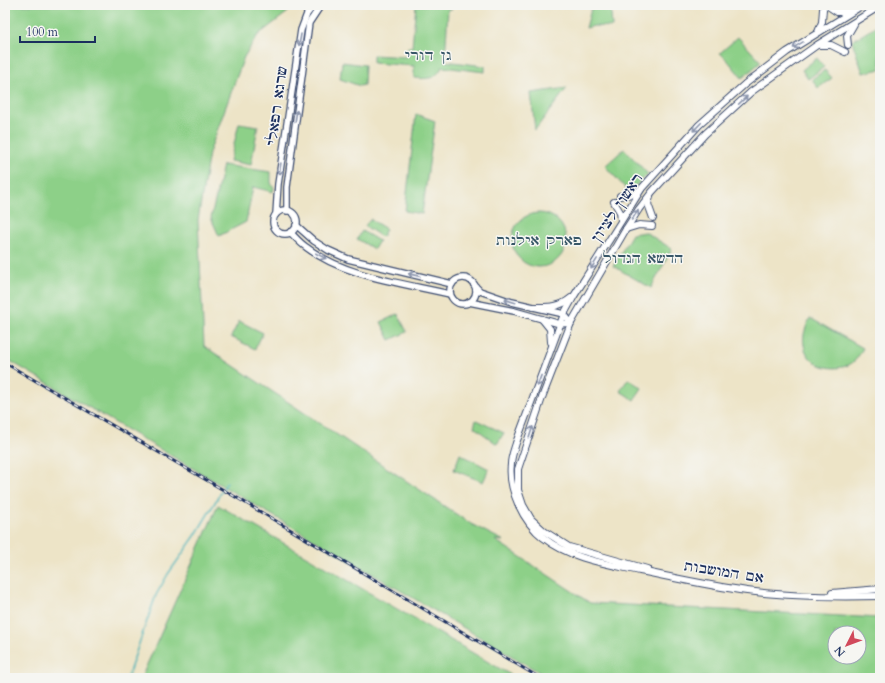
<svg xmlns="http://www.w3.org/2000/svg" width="885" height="683" font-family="Cardo,'Frank Ruhl Libre',serif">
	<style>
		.green { fill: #8dd088; stroke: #548073; fill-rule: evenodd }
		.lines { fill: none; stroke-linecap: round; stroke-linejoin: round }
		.stream { stroke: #42b2b9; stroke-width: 1.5 }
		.tertiary-casing { stroke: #3a4a6e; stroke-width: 8 }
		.secondary-casing { stroke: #3a4a6e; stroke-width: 8 }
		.tertiary { stroke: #fff; stroke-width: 5.5 }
		.secondary { stroke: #fff; stroke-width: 6 }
		.rail-casing { stroke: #1b2f5e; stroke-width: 3 }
		.rail { stroke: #f6f6f2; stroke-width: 1.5; stroke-dasharray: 4.5; stroke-linecap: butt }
		.oneway { stroke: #8d97ae }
		.labels { text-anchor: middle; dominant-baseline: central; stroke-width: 3; stroke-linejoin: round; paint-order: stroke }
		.park-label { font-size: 14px; fill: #385768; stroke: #f6f6f2 }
		.street-label { font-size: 14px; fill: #1b2f5e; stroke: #f6f6f2 }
	</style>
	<rect width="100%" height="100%" fill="#f6f6f2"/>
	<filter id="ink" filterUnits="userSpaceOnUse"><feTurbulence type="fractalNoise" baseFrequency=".025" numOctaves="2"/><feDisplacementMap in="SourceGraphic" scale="8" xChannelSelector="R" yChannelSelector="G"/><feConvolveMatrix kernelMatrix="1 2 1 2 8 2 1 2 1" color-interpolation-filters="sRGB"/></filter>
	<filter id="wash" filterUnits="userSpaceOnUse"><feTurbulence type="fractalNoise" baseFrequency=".012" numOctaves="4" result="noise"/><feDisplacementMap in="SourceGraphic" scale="16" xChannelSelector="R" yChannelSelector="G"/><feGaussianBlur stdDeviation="0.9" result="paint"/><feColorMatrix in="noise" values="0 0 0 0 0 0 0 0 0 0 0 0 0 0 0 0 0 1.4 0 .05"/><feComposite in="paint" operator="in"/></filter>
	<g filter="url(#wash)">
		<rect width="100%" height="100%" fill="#ede4c7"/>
		<!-- green -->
		<g class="green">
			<path d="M5,5H295L288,12L258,35L244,57L209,153L198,220L204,346L471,524L504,541L495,540L590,603L880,618V678H549L5,358ZM835,633H859V657H835Z"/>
			<path d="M416,5H449L452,9H448L445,61L485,66V72L442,67C436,80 426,79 414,78V66L373,63V55L407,57L408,47H412Z"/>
			<path d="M594,5H606L611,13L612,27L594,26L586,28L591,9Z"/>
			<path d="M880,24V69L863,73L852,41Z"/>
			<path d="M738,37L761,62L742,78L729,62L720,53Z"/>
			<path d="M817,58L824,67L808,79L802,70Z"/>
			<path d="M342,62L365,65L364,85L360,86L340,79Z"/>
			<path d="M825,70L832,78L818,88L812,79Z"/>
			<path d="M567,88L535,130L531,93Z"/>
			<path d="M416,114L435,121L422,214L405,211Z"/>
			<path d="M239,123L258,126L251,165L230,161Z"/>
			<path d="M624,149L648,174L629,192L605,166Z"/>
			<path d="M223,165L271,172V183L274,188L273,192L253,187L246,222L219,236L211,218Z"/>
			<circle cx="539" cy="240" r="27"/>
			<path d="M370,219L386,229L382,237L365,226Z"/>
			<path d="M362,231L379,241L374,249L357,239Z"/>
			<path d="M645,232L672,249L651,288L613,266L632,234Z"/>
			<path d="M398,314L407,332L390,340L381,322Z"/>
			<path d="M810,318L863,348C860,353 857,360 852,363C835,374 807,366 804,345C802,335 806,327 810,318Z"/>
			<path d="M239,321L263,333L255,349L231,337Z"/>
			<path d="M628,379L642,388L634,400L620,391Z"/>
			<path d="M476,420L504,433L497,444L474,427Z"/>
			<path d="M460,454L489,469L483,482L454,470Z"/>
			<path d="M218,505L516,678H141Z"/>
		</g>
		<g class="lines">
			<!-- stream -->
			<path class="stream" d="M127,678L156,595L168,574L195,536L227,482"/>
		</g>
	</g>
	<g filter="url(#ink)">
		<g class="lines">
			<!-- tertiary casing -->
			<g class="tertiary-casing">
				<g id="tertiary">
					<circle cx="285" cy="222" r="12"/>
					<path d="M287,211V187L309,23L321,5"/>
					<path d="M276,214L278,184L301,30L307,14L314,5"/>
					<path d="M296,225L314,241L328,250L348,259L452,284"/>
					<path d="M290,232C295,237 300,243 306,247C345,277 403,283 450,294"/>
					<circle cx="463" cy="291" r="13"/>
					<path d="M474,285L480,291L512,302L564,314L571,323"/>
					<path d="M469,302L514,311L560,324L571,323"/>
				</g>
			</g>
			<!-- secondary casing -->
			<g class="secondary-casing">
				<g id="secondary">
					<path d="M863,5L787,52L745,84L699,125L642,188L574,296L564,314L516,443C514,450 511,457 511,464C508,490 523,522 544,538C570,559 608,564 640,571C675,578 711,586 747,591C791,597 836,597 880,596"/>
					<path d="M828,6L837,12H850"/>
					<path d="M818,32L822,22L823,9"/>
					<path d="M820,45H831L845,52"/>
					<path d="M848,45L847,36L854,24"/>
					<path d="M620,196L632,194L641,189"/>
					<path d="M650,197L648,204L653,218"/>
					<path d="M614,202L620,212L621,220"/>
					<path d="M626,229L639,225L652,226"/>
					<path d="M534,307C549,307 559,308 571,298"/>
					<path d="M542,319L550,329L551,342"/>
					<path d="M647,569L569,547L544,531L531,519L523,505L518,490V469L543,395L571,323L626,229L639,209L652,192L705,134L751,92L817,45L880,6"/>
					<path d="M832,593L880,589"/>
				</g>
			</g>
			<!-- tertiary -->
			<use href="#tertiary" class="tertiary"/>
			<!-- secondary -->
			<use href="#secondary" class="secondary"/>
			<!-- rail casing -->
			<g class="rail-casing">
				<path id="rail" d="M5,363L239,499L540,678"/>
			</g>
			<!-- rail -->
			<use href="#rail" class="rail"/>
		</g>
		<!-- one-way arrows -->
		<defs><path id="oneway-shaft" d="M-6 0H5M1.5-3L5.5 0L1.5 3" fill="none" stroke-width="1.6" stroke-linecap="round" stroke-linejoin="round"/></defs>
		<g class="oneway">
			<use href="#oneway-shaft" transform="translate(300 40) rotate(100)"/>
			<use href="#oneway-shaft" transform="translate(798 45) rotate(148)"/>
			<use href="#oneway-shaft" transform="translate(743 100) rotate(-43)"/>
			<use href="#oneway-shaft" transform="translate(296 116) rotate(-82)"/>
			<use href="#oneway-shaft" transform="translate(697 127) rotate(134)"/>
			<use href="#oneway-shaft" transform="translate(280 169) rotate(98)"/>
			<use href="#oneway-shaft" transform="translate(635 215) rotate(-56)"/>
			<use href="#oneway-shaft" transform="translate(321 256) rotate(28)"/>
			<use href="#oneway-shaft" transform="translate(594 264) rotate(122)"/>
			<use href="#oneway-shaft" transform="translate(414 275) rotate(-167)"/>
			<use href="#oneway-shaft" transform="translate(510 301) rotate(-164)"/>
			<use href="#oneway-shaft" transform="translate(539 381) rotate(111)"/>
			<use href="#oneway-shaft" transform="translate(531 432) rotate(-72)"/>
		</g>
	</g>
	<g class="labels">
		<!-- park labels -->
		<g class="park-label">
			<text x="428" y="55">גן דורי</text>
			<text x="539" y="240">פארק אילנות</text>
			<text x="643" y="258">הדשא הגדול</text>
		</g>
		<!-- street labels -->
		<g class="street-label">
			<text transform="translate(277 106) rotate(-82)">שרגא רפאלי</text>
			<text transform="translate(617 208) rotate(-56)">ראשון לציון</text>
			<text transform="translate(724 572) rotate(9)">אם המושבות</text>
		</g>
	</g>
	<!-- margin -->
	<rect width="885" height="683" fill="none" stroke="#f6f6f2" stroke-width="20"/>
	<!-- north arrow -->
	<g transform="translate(847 645) rotate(228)"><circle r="19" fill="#f6f6f2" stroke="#9ea6b7"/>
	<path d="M0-3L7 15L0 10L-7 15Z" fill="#d1495b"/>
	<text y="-6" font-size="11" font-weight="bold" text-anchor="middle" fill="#1b2f5e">N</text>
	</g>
	<!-- scale -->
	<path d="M20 36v6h75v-6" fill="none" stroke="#1b2f5e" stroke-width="2"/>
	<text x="26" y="36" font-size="12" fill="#1b2f5e" stroke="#f6f6f2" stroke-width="3" paint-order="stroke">100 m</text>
</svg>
